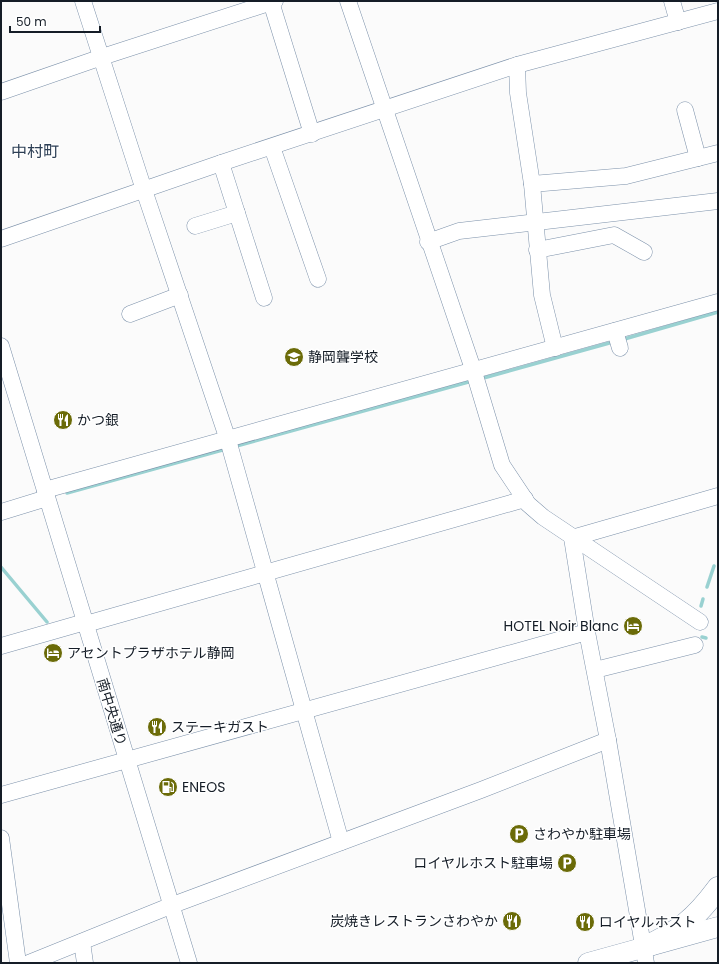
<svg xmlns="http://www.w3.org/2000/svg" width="719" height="964" font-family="Poppins,'Noto Sans JP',sans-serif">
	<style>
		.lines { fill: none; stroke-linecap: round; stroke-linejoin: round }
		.stream { stroke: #99d1d1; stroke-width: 3.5 }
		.minor-casing { stroke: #7c91aa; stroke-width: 17 }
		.major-casing { stroke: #7c91aa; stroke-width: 21 }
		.highway-casing { stroke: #7c91aa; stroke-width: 23 }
		.minor { stroke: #fff; stroke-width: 16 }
		.major { stroke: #fff; stroke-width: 20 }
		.highway { stroke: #fff; stroke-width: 22 }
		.labels { text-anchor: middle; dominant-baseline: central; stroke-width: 3; stroke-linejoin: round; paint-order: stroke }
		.poi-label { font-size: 14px; fill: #151d27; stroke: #fff; text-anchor: start }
		.street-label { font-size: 14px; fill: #151d27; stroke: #fff }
		.quarter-label { font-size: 16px; fill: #2d3f55; stroke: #fff }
	</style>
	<rect width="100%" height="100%" fill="#fbfbfb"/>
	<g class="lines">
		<!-- stream -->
		<g class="stream">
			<path d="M621,340L718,312"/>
			<path d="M480,379L613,342"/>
			<path d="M233,447L472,381"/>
			<path d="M67,493L226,449"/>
			<path d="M1,567L47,622"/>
			<path d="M707,587L714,566"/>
			<path d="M701,606L703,599"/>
			<path d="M702,637L706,638"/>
		</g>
		<!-- minor casing -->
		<g class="minor-casing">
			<g id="minor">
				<path d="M83,1L144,190L228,440L341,842"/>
				<path d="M348,1L474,372L502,465L528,504L543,517L700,622"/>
				<path d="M672,1L678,22"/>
				<path d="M271,2L312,134"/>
				<path d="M517,65L518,93L532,184L542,295L555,348"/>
				<path d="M1,92L102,57L275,1"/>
				<path d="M685,110L698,158"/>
				<path d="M272,147L318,279"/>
				<path d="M221,163L264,298"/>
				<path d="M532,184L626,176L718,153"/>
				<path d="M195,226L237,213"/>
				<path d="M1,239L221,163L517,65L718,11"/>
				<path d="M428,242L459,231L718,201"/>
				<path d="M537,250L614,235L644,252"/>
				<path d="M130,314L180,295"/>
				<path d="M615,331L620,348"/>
				<path d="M1,346L189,963"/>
				<path d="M45,490L718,302"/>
				<path d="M1,512L47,498"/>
				<path d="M86,624L525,499"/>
				<path d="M1,646L85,622"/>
				<path d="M595,670L695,645"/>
				<path d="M1,795L587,632"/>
				<path d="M1,838L18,963"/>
				<path d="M82,942L85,963"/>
				<path d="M29,963L170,906L481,790L608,740"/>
				<path d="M646,963L608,740L587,632L572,538L718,496"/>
			</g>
		</g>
		<!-- major casing -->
		<g class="major-casing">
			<path id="major" d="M588,963L718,927"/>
		</g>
		<!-- highway casing -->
		<g class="highway-casing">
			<path id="highway" d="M643,948C679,932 695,919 718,888"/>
		</g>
		<!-- minor -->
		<use href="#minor" class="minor"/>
		<!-- major -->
		<use href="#major" class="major"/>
		<!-- highway -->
		<use href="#highway" class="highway"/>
	</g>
	<!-- icons -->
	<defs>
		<g id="school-disc" transform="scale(1)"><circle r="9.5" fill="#6b6b08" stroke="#fff"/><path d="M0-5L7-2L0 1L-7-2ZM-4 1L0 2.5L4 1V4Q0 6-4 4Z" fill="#fff"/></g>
		<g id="restaurant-disc" transform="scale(1)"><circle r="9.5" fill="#6b6b08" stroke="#fff"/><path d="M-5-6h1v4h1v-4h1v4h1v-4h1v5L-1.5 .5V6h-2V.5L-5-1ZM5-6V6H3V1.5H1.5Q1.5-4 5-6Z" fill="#fff"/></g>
		<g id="hotel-disc" transform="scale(1)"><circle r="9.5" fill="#6b6b08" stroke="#fff"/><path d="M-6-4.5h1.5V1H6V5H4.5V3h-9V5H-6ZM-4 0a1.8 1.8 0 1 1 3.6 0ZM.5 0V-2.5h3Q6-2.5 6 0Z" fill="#fff"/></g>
		<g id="fuel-disc" transform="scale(1)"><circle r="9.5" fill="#6b6b08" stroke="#fff"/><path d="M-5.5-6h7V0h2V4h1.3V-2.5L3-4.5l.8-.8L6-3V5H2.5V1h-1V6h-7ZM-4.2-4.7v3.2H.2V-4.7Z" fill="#fff"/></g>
		<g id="parking-disc" transform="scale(1)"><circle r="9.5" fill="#6b6b08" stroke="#fff"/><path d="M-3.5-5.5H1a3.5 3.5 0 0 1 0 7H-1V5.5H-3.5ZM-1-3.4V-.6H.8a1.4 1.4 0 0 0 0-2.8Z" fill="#fff"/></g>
	</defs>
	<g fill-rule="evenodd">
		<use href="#school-disc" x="294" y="357"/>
		<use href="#restaurant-disc" x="63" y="420"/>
		<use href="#hotel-disc" x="633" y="626"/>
		<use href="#hotel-disc" x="53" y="653"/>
		<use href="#restaurant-disc" x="157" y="727"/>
		<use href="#fuel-disc" x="168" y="787"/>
		<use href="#parking-disc" x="519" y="834"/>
		<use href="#parking-disc" x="567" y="863"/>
		<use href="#restaurant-disc" x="512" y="921"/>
		<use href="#restaurant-disc" x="585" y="922"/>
	</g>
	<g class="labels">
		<!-- poi labels -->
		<g class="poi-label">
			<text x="308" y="357">静岡聾学校</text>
			<text x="77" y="420">かつ銀</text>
			<text x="619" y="626" text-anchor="end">HOTEL Noir Blanc</text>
			<text x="67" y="653">アセントプラザホテル静岡</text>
			<text x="171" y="727">ステーキガスト</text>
			<text x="182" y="787">ENEOS</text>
			<text x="533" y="834">さわやか駐車場</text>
			<text x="553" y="863" text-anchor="end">ロイヤルホスト駐車場</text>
			<text x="498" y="921" text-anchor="end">炭焼きレストランさわやか</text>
			<text x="599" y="922">ロイヤルホスト</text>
		</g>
		<!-- street labels -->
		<g class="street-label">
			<text transform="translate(112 712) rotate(73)">南中央通り</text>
		</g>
		<!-- quarter labels -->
		<g class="quarter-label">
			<text x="35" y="151">中村町</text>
		</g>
	</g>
	<!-- border -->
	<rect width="719" height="964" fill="none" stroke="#151d27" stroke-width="4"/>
	<!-- scale -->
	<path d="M10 26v6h90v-6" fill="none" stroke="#151d27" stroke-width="2"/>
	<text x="16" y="26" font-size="12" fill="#151d27" stroke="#ffffff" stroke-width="3" paint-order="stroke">50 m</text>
</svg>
